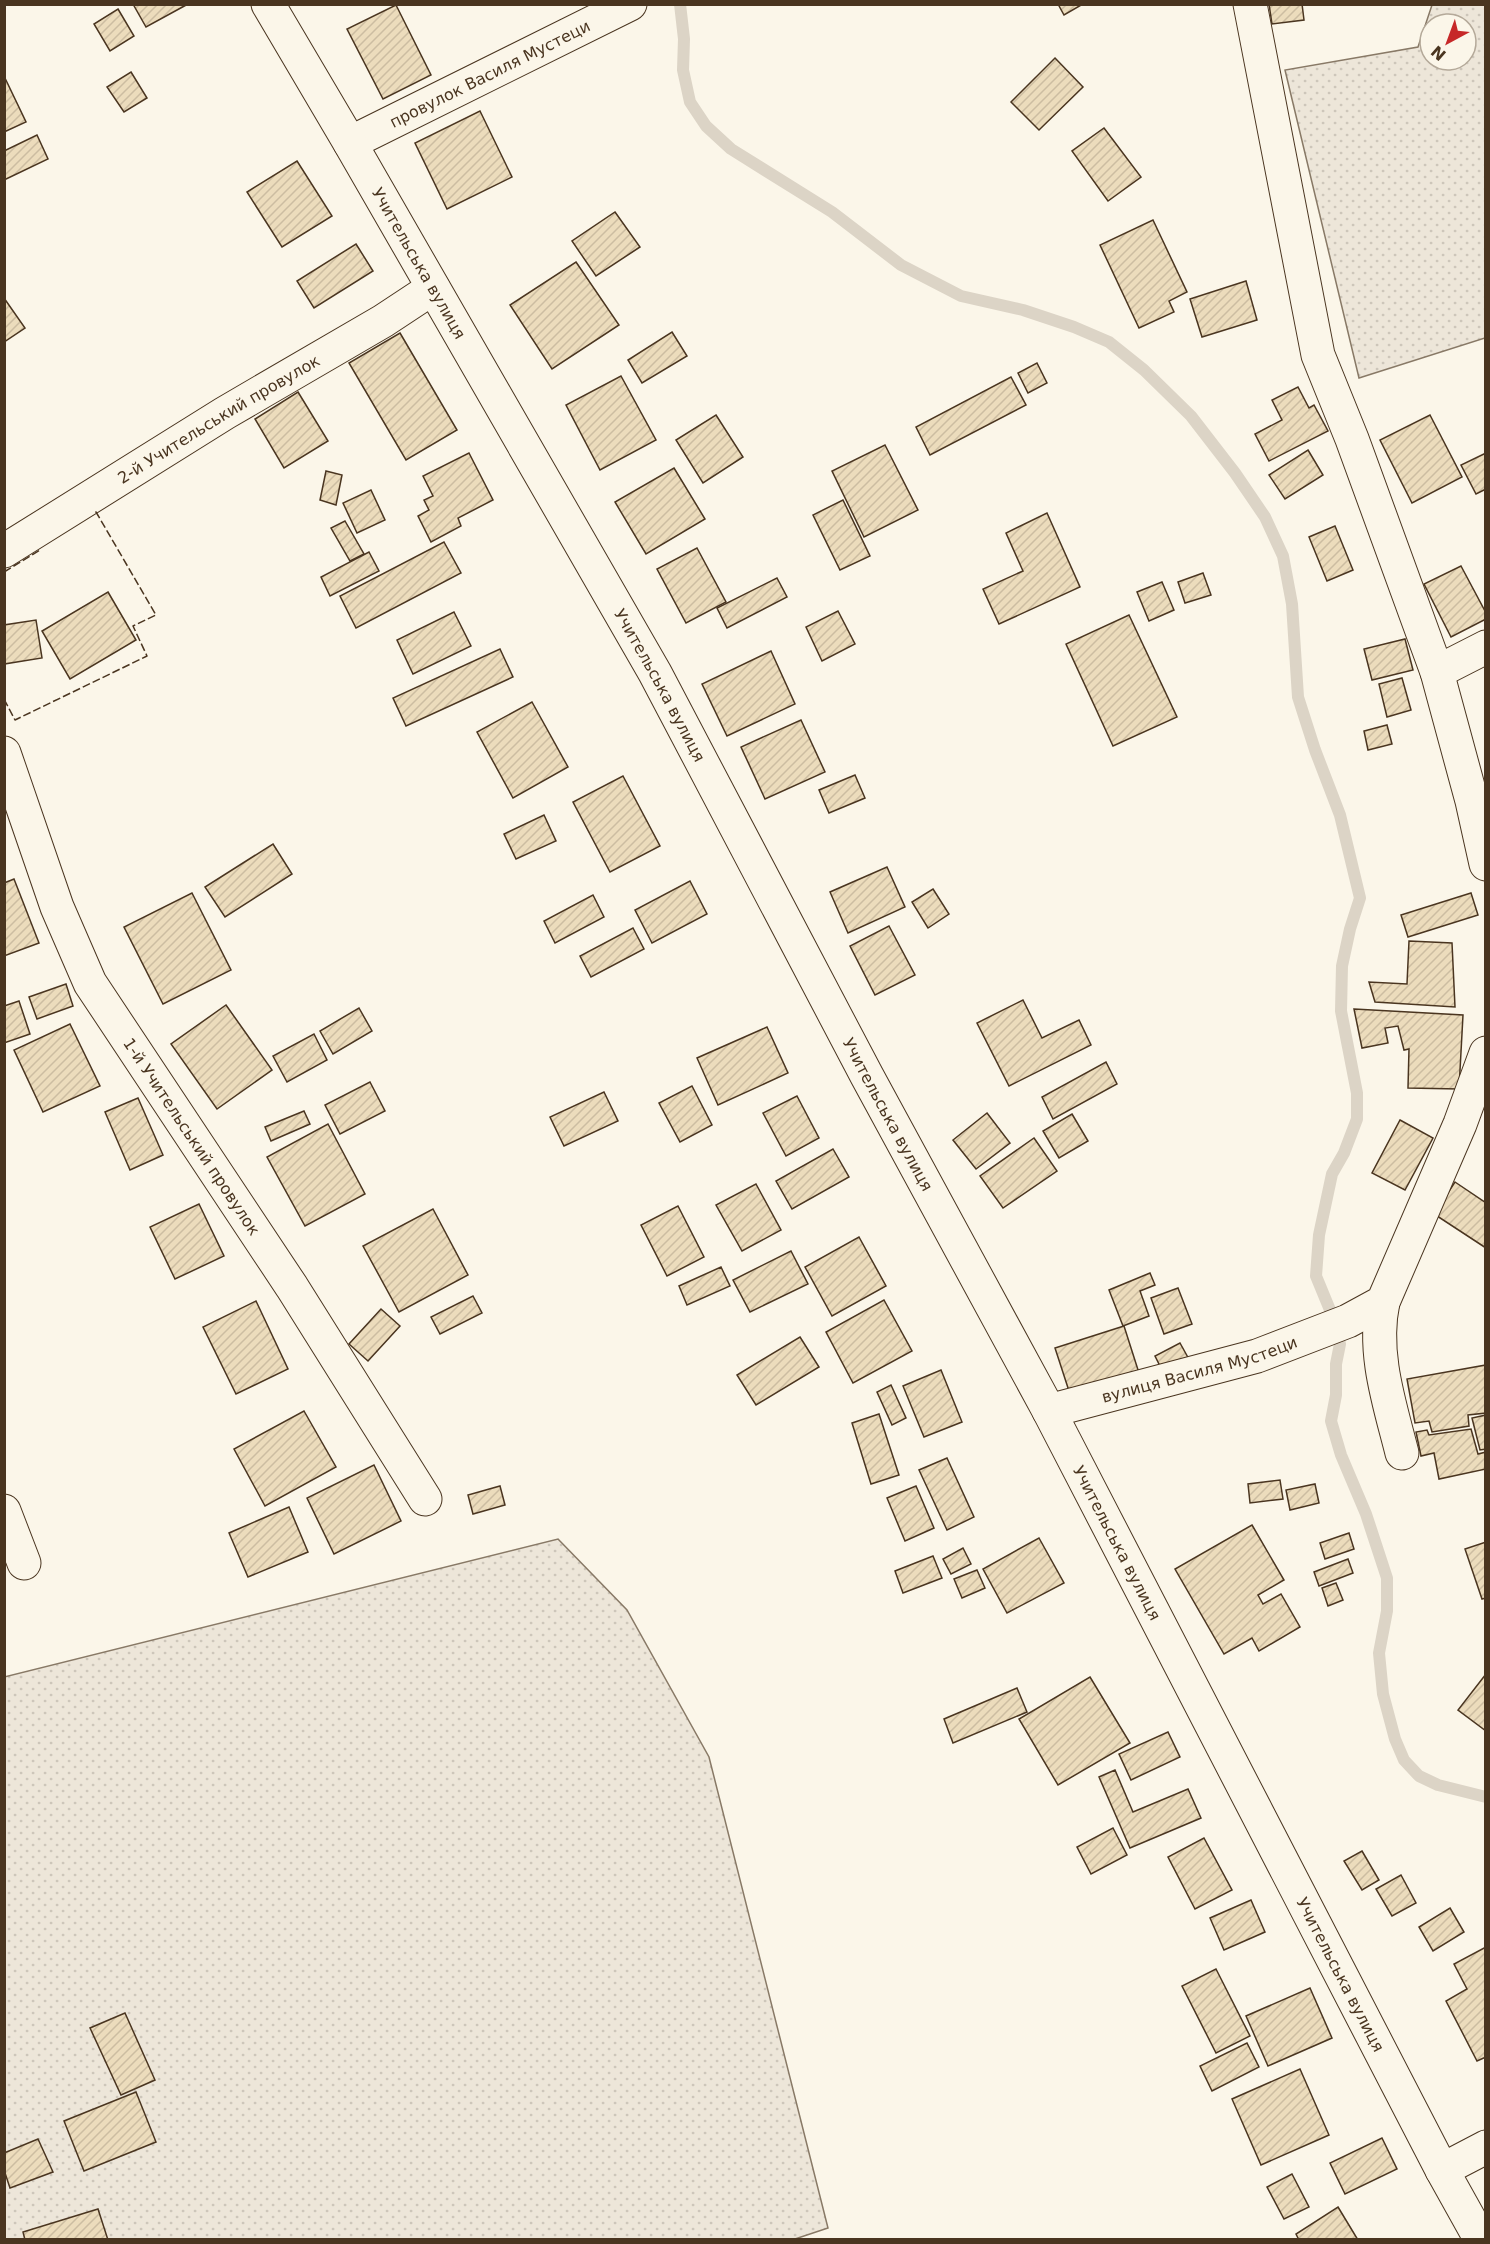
<svg xmlns="http://www.w3.org/2000/svg" width="1490" height="2244" font-family="'DejaVu Sans',sans-serif">
	<style>
		.grass { fill: url(#grass-dots); stroke: #887966; stroke-width: 1.5; fill-rule: evenodd }
		.lines { fill: none; stroke-linecap: round; stroke-linejoin: round }
		.stream { stroke: #dcd4c6; stroke-width: 12 }
		.building { fill: url(#building-hatch); stroke: #4a3520; stroke-width: 1.5 }
		.minor-casing { stroke: #4a3520; stroke-width: 35 }
		.major-casing { stroke: #4a3520; stroke-width: 35 }
		.minor { stroke: #fbf6e9; stroke-width: 33 }
		.major { stroke: #fbf6e9; stroke-width: 33 }
		.fence { stroke: #4a3520; stroke-width: 1.5; stroke-dasharray: 8 3; stroke-linecap: butt }
		.labels { text-anchor: middle; dominant-baseline: central; stroke-width: 4.5; stroke-linejoin: round; paint-order: stroke }
		.street-label { font-size: 16px; fill: #4a3520; stroke: #fbf6e9 }
	</style>
	<defs>
		<pattern id="grass-dots" width="8" height="8" patternUnits="userSpaceOnUse" patternTransform="scale(1.5)"><rect width="8" height="8" fill="#ede6d9"/><path d="M2 2h.1M6 6h.1" fill="none" stroke="#cdc6ba" stroke-width="1.8" stroke-linecap="round"/></pattern>
		<pattern id="building-hatch" width="6" height="6" patternUnits="userSpaceOnUse" patternTransform="scale(1.5)"><rect width="6" height="6" fill="#ecdcbc"/><path d="M-1 1l2-2M0 6l6-6M5 7l2-2" fill="none" stroke="#ccbda1"/></pattern>
	</defs>
	<rect width="100%" height="100%" fill="#fbf6e9"/>
	<!-- grass -->
	<g class="grass">
		<path d="M1432,5H1485V338L1359,378L1285,70L1418,47ZM1430,24H1466V60H1430Z"/>
		<path d="M558,1539L627,1610L709,1757L828,2228L792,2240L5,2239L4,1677Z"/>
	</g>
	<g class="lines">
		<!-- stream -->
		<path class="stream" d="M680,4L684,39L683,70L690,102L706,126L731,149L832,212L901,265L961,296L1023,310L1074,327L1109,342L1144,370L1191,416L1235,473L1265,517L1283,556L1292,604L1298,697L1315,750L1340,815L1360,898L1350,929L1342,966L1341,1011L1357,1093V1119L1344,1153L1332,1174L1319,1235L1316,1276L1330,1310L1340,1344L1336,1364V1395L1331,1421L1341,1455L1366,1514L1387,1578V1611L1379,1653L1383,1694L1395,1739L1404,1760L1419,1776L1438,1785L1486,1797"/>
	</g>
	<!-- building -->
	<g class="building">
		<path d="M133,4H188L146,27Z"/>
		<path d="M1058,4H1083L1064,15Z"/>
		<path d="M1269,4H1302L1304,20L1272,24Z"/>
		<path d="M396,5L431,75L383,99L347,29Z"/>
		<path d="M118,9L134,36L110,51L94,24Z"/>
		<path d="M1055,58L1083,87L1039,130L1011,102Z"/>
		<path d="M131,72L147,98L124,112L107,87Z"/>
		<path d="M4,76L26,122L4,132Z"/>
		<path d="M480,111L512,177L447,209L415,143Z"/>
		<path d="M1104,128L1141,177L1108,201L1072,151Z"/>
		<path d="M37,135L48,159L4,180V151Z"/>
		<path d="M297,161L332,216L282,247L247,192Z"/>
		<path d="M615,212L640,247L596,276L572,241Z"/>
		<path d="M1153,220L1187,292L1169,301L1174,312L1139,328L1100,245Z"/>
		<path d="M356,244L373,271L314,308L297,281Z"/>
		<path d="M576,262L619,325L552,369L510,305Z"/>
		<path d="M1246,281L1257,320L1202,337L1190,299Z"/>
		<path d="M4,298L25,328L4,342Z"/>
		<path d="M672,332L687,356L642,383L628,360Z"/>
		<path d="M400,333L457,430L406,460L349,363Z"/>
		<path d="M1037,363L1047,383L1028,393L1018,373Z"/>
		<path d="M621,376L656,440L600,470L566,405Z"/>
		<path d="M1011,377L1026,405L930,455L916,427Z"/>
		<path d="M1298,387L1309,408L1314,405L1328,431L1269,461L1255,434L1282,420L1272,400Z"/>
		<path d="M298,392L328,441L284,468L255,419Z"/>
		<path d="M716,415L743,457L703,483L676,440Z"/>
		<path d="M1430,415L1462,477L1412,503L1380,440Z"/>
		<path d="M885,445L918,510L864,537L832,471Z"/>
		<path d="M1308,450L1323,475L1285,499L1269,475Z"/>
		<path d="M469,453L493,500L458,518L461,526L431,542L418,516L429,510L424,500L433,496L423,476Z"/>
		<path d="M1486,453V489L1476,494L1461,465Z"/>
		<path d="M674,468L705,519L646,554L615,502Z"/>
		<path d="M326,471L342,475L336,505L320,500Z"/>
		<path d="M371,490L385,520L357,533L343,503Z"/>
		<path d="M843,500L870,556L840,570L813,515Z"/>
		<path d="M1047,513L1080,587L999,624L983,589L1023,571L1006,533Z"/>
		<path d="M345,521L364,554L350,561L331,528Z"/>
		<path d="M1335,526L1353,570L1327,581L1309,537Z"/>
		<path d="M444,542L461,573L356,628L340,596Z"/>
		<path d="M697,548L726,602L686,623L657,569Z"/>
		<path d="M369,552L379,571L330,596L321,577Z"/>
		<path d="M1461,566L1486,613V619L1451,637L1424,584Z"/>
		<path d="M1203,573L1211,595L1185,603L1178,582Z"/>
		<path d="M777,578L787,597L727,628L717,608Z"/>
		<path d="M1162,582L1174,610L1149,621L1137,592Z"/>
		<path d="M108,592L136,640L70,679L42,631Z"/>
		<path d="M838,611L855,644L822,661L806,627Z"/>
		<path d="M454,612L471,646L413,674L397,640Z"/>
		<path d="M1129,615L1177,717L1113,746L1066,644Z"/>
		<path d="M36,620L42,658L4,664V625Z"/>
		<path d="M1405,639L1413,670L1372,680L1364,649Z"/>
		<path d="M500,649L513,677L406,726L393,698Z"/>
		<path d="M771,651L795,704L727,736L702,684Z"/>
		<path d="M1402,678L1411,710L1387,717L1379,684Z"/>
		<path d="M532,702L568,767L513,798L477,732Z"/>
		<path d="M801,720L825,772L765,799L741,747Z"/>
		<path d="M1387,725L1392,744L1368,750L1364,731Z"/>
		<path d="M855,775L865,798L829,813L819,790Z"/>
		<path d="M623,776L660,846L610,872L573,802Z"/>
		<path d="M544,815L556,841L516,859L504,834Z"/>
		<path d="M273,844L292,874L225,917L205,887Z"/>
		<path d="M887,867L905,907L848,933L830,892Z"/>
		<path d="M14,879L39,943L4,956V883Z"/>
		<path d="M690,881L707,914L652,943L635,910Z"/>
		<path d="M933,889L949,914L928,928L912,902Z"/>
		<path d="M192,893L231,970L163,1004L124,927Z"/>
		<path d="M1471,893L1478,915L1408,937L1401,915Z"/>
		<path d="M593,895L604,917L555,943L544,921Z"/>
		<path d="M889,926L915,975L875,995L850,946Z"/>
		<path d="M633,928L644,949L591,977L580,956Z"/>
		<path d="M1409,941L1452,943L1455,1007L1375,1002L1369,982L1407,984Z"/>
		<path d="M66,984L73,1006L37,1019L29,997Z"/>
		<path d="M1023,1000L1042,1038L1079,1020L1091,1045L1009,1086L977,1023Z"/>
		<path d="M19,1001L30,1034L4,1043V1006Z"/>
		<path d="M226,1005L272,1070L217,1109L171,1044Z"/>
		<path d="M359,1008L372,1031L333,1054L320,1031Z"/>
		<path d="M1354,1009L1463,1015L1459,1089L1408,1088L1409,1049L1404,1050L1398,1026L1385,1028L1388,1043L1362,1048Z"/>
		<path d="M70,1024L100,1086L43,1112L14,1050Z"/>
		<path d="M767,1027L788,1073L718,1105L697,1058Z"/>
		<path d="M314,1034L327,1060L287,1082L273,1056Z"/>
		<path d="M1106,1062L1117,1084L1053,1119L1042,1097Z"/>
		<path d="M370,1082L385,1111L340,1134L325,1105Z"/>
		<path d="M692,1086L712,1125L680,1142L659,1103Z"/>
		<path d="M604,1092L618,1121L564,1146L550,1117Z"/>
		<path d="M797,1096L819,1138L786,1156L763,1113Z"/>
		<path d="M138,1098L163,1155L130,1170L105,1112Z"/>
		<path d="M304,1111L310,1124L271,1141L265,1127Z"/>
		<path d="M987,1113L1010,1143L976,1169L953,1140Z"/>
		<path d="M1072,1114L1088,1141L1059,1158L1043,1131Z"/>
		<path d="M1400,1120L1433,1138L1405,1190L1372,1173Z"/>
		<path d="M328,1124L365,1194L305,1226L267,1157Z"/>
		<path d="M1034,1138L1057,1171L1003,1208L980,1176Z"/>
		<path d="M833,1149L849,1177L792,1209L776,1181Z"/>
		<path d="M1455,1182L1486,1203V1248L1434,1214Z"/>
		<path d="M756,1184L781,1230L742,1251L716,1205Z"/>
		<path d="M199,1204L224,1256L175,1279L150,1227Z"/>
		<path d="M678,1206L704,1257L667,1276L641,1225Z"/>
		<path d="M433,1209L468,1275L399,1312L363,1246Z"/>
		<path d="M859,1237L886,1286L832,1316L805,1267Z"/>
		<path d="M791,1251L808,1284L750,1312L733,1280Z"/>
		<path d="M721,1267L730,1286L687,1305L679,1286Z"/>
		<path d="M1150,1273L1155,1285L1140,1291L1149,1316L1123,1326L1109,1290Z"/>
		<path d="M1178,1288L1192,1324L1164,1334L1151,1298Z"/>
		<path d="M473,1296L482,1313L440,1334L431,1317Z"/>
		<path d="M884,1300L912,1351L853,1383L826,1332Z"/>
		<path d="M256,1301L288,1369L236,1394L203,1327Z"/>
		<path d="M381,1309L400,1326L368,1361L349,1344Z"/>
		<path d="M1124,1326L1139,1373L1070,1394L1055,1348Z"/>
		<path d="M800,1337L819,1367L756,1405L737,1375Z"/>
		<path d="M1180,1343L1191,1363L1165,1376L1155,1356Z"/>
		<path d="M1486,1365V1413L1468,1415L1469,1426L1432,1432L1429,1421L1415,1423L1407,1379Z"/>
		<path d="M941,1370L962,1422L924,1437L903,1386Z"/>
		<path d="M891,1385L906,1418L892,1425L877,1392Z"/>
		<path d="M304,1411L336,1467L265,1506L234,1449Z"/>
		<path d="M879,1414L899,1475L871,1484L852,1423Z"/>
		<path d="M1486,1415V1449L1480,1450L1472,1418Z"/>
		<path d="M1471,1429L1478,1454L1486,1452V1469L1439,1479L1434,1453L1421,1456L1416,1432L1427,1430L1429,1435Z"/>
		<path d="M947,1458L974,1517L947,1530L919,1470Z"/>
		<path d="M374,1465L401,1521L334,1554L307,1498Z"/>
		<path d="M1280,1480L1283,1499L1250,1503L1248,1484Z"/>
		<path d="M1315,1484L1319,1503L1290,1510L1286,1490Z"/>
		<path d="M500,1486L505,1505L473,1514L468,1495Z"/>
		<path d="M916,1486L934,1528L905,1541L887,1498Z"/>
		<path d="M289,1507L308,1552L248,1577L229,1533Z"/>
		<path d="M1252,1525L1284,1580L1258,1595L1263,1604L1281,1594L1300,1627L1259,1651L1252,1638L1224,1654L1175,1569Z"/>
		<path d="M1349,1533L1354,1549L1325,1559L1320,1543Z"/>
		<path d="M1039,1538L1064,1583L1007,1613L983,1569Z"/>
		<path d="M1486,1542V1598L1482,1599L1465,1549Z"/>
		<path d="M963,1548L971,1564L951,1574L943,1559Z"/>
		<path d="M933,1556L942,1578L903,1593L895,1571Z"/>
		<path d="M1348,1559L1353,1573L1319,1586L1314,1572Z"/>
		<path d="M977,1570L985,1588L962,1598L954,1579Z"/>
		<path d="M1336,1583L1343,1600L1328,1606L1322,1588Z"/>
		<path d="M1486,1674V1731L1458,1710Z"/>
		<path d="M1090,1677L1130,1743L1058,1785L1019,1719Z"/>
		<path d="M1017,1688L1027,1712L953,1743L944,1719Z"/>
		<path d="M1168,1732L1180,1757L1131,1780L1119,1754Z"/>
		<path d="M1115,1770L1133,1812L1188,1789L1201,1818L1130,1848L1099,1777Z"/>
		<path d="M1113,1828L1127,1855L1091,1874L1077,1847Z"/>
		<path d="M1204,1838L1232,1890L1195,1909L1168,1857Z"/>
		<path d="M1362,1851L1379,1880L1362,1890L1344,1861Z"/>
		<path d="M1401,1875L1416,1903L1392,1916L1376,1889Z"/>
		<path d="M1251,1900L1265,1932L1224,1950L1210,1918Z"/>
		<path d="M1450,1908L1464,1932L1433,1951L1419,1927Z"/>
		<path d="M1486,1947V2057L1477,2061L1446,2001L1467,1989L1454,1964Z"/>
		<path d="M1216,1969L1250,2036L1216,2053L1182,1986Z"/>
		<path d="M1310,1988L1332,2038L1268,2066L1246,2016Z"/>
		<path d="M125,2013L155,2080L121,2095L90,2028Z"/>
		<path d="M1247,2043L1259,2067L1212,2091L1200,2066Z"/>
		<path d="M1300,2069L1329,2135L1261,2165L1232,2099Z"/>
		<path d="M136,2092L156,2142L84,2171L64,2121Z"/>
		<path d="M1382,2138L1397,2169L1345,2194L1330,2163Z"/>
		<path d="M38,2139L53,2172L10,2188L4,2170V2153Z"/>
		<path d="M1292,2174L1309,2207L1284,2219L1267,2187Z"/>
		<path d="M1338,2207L1358,2240H1299L1296,2234Z"/>
		<path d="M98,2209L108,2240H25L23,2232Z"/>
	</g>
	<g class="lines">
		<!-- minor casing -->
		<g class="minor-casing">
			<g id="minor">
				<path d="M1250,4L1318,355L1352,439L1437,672L1472,801L1486,864"/>
				<path id="s1" d="M350,143L630,4"/>
				<path id="s2" d="M4,551L225,413L383,321L433,288"/>
				<path d="M1437,672L1486,647"/>
				<path id="s3" d="M4,753L57,907L90,983L292,1287L425,1499"/>
				<path d="M1383,1302C1372,1353 1390,1405 1402,1453"/>
				<path id="s4" d="M1049,1411L1257,1356L1348,1321L1383,1302L1460,1124L1486,1053"/>
				<path d="M4,1511L24,1563"/>
				<path d="M1442,2170L1486,2147"/>
			</g>
		</g>
		<!-- major casing -->
		<g class="major-casing">
			<g id="major">
				<path id="s5" d="M268,4L350,143L655,673L867,1076L1049,1411L1442,2170L1481,2240"/>
			</g>
		</g>
		<!-- minor -->
		<use href="#minor" class="minor"/>
		<!-- major -->
		<use href="#major" class="major"/>
		<!-- fence -->
		<g class="fence">
			<path d="M4,572L40,550"/>
			<path d="M4,699L15,720L147,656L133,626L156,615L96,512L95,513"/>
		</g>
	</g>
	<g class="labels">
		<!-- street labels -->
		<g class="street-label">
			<text stroke="none"><textPath href="#s1" startOffset="156">провулок Василя Мустеци</textPath></text>
			<text stroke="none"><textPath href="#s5" startOffset="300">Учительська вулиця</textPath></text>
			<text stroke="none"><textPath href="#s2" startOffset="252">2-й Учительський провулок</textPath></text>
			<text stroke="none"><textPath href="#s5" startOffset="786">Учительська вулиця</textPath></text>
			<text stroke="none"><textPath href="#s5" startOffset="1272">Учительська вулиця</textPath></text>
			<text stroke="none"><textPath href="#s3" startOffset="430">1-й Учительський провулок</textPath></text>
			<text stroke="none"><textPath href="#s4" startOffset="156">вулиця Василя Мустеци</textPath></text>
			<text stroke="none"><textPath href="#s5" startOffset="1758">Учительська вулиця</textPath></text>
			<text stroke="none"><textPath href="#s5" startOffset="2244">Учительська вулиця</textPath></text>
		</g>
	</g>
	<!-- border -->
	<rect width="1490" height="2244" fill="none" stroke="#4a3520" stroke-width="12"/>
	<!-- north arrow -->
	<g transform="translate(1448 42) rotate(221)"><circle r="28" fill="#fbf6e9" stroke="#b4a999" stroke-width="1.5"/>
	<path d="M0-4.5L10 22L0 15L-10 22Z" fill="#c62828"/>
	<text y="-9" font-size="16" font-weight="bold" text-anchor="middle" fill="#4a3520">N</text>
	</g>
</svg>
